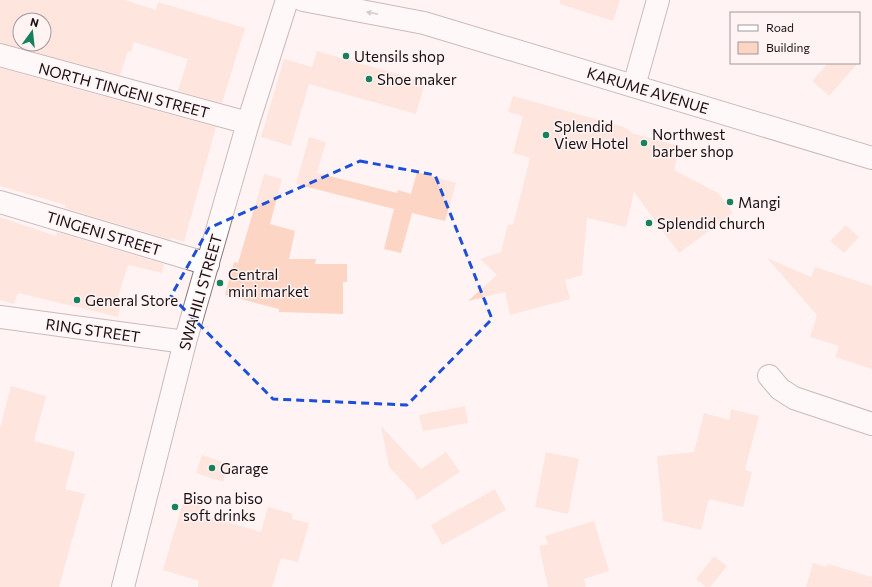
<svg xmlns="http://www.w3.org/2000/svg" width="872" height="587" font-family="Commissioner,sans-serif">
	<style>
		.building { fill: #fdd5c4; fill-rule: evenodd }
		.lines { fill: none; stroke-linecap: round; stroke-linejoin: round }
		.street-casing { stroke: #8e7576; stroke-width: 24 }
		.secondary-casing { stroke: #8e7576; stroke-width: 24 }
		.street { stroke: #fff; stroke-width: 22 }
		.secondary { stroke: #fff; stroke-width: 22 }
		.oneway { fill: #a39fa0 }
		.marked { fill: none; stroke: #1d4ed8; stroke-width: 3; stroke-dasharray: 8 5; stroke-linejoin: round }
		.poi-dot { fill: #17815c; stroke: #fff3f4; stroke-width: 1.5 }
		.labels { text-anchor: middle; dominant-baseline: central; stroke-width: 3; stroke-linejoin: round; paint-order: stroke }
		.poi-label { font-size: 15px; fill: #191011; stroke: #fff3f4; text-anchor: start }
		.street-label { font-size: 15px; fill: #191011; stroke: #fff3f4 }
	</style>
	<rect width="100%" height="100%" fill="#fff3f4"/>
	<!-- building -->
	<g class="building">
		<path d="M0,0H125L156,10L158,2L245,28L222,103L178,91L188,59L134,42L131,52L128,51L120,75L0,43ZM20,20H44V44H20Z"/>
		<path d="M560,0H620L613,21L560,4Z"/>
		<path d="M317,51L425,82L416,114L309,84L291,146L261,137L284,59L312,67Z"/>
		<path d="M828,63H858L829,96L812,81Z"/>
		<path d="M0,68L216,127L184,242L171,238V240L65,208L66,205L0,186Z"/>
		<path d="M513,96L624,127V128L629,130V131L632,132L631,133L680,146L674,170L718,193L733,213L679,253L634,192L626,227L587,218L582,275L565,280L570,299L510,315L505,292L468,301L497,275L480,259L501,252L508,224L513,225L530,158L513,153L523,116L508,112Z"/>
		<path d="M309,137L326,142L317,173L397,193L398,190L411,194L417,172L456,183L445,221L412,213L401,253L384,249L394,209L296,184Z"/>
		<path d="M264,174L282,179L270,224L295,231L289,259H316L315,264H347V282H343V314L279,312V309L225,295L234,262L238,263L257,199Z"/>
		<path d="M0,217L56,236L57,232L164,264L162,273L128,265L117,300H121L118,317L18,293L14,304L0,300Z"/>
		<path d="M846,225L859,237L844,253L830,241Z"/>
		<path d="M767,258L811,277L815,267L872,286V369L835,357L839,346L810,337L817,315Z"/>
		<path d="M11,386L46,396L34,441L75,452L65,489L85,494L59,587H0V428Z"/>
		<path d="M465,406L468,423L423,431L419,415Z"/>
		<path d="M731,409L759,416L745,470L752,472L743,507L709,499L701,530L663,521L657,456L694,452L704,413L729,420Z"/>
		<path d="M381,426L421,469L446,452L460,472L417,500L413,492L389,467Z"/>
		<path d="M546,452L579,459L568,514L535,507Z"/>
		<path d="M202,455L229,464L223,482L196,473Z"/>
		<path d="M495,489L506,510L442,545L431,525Z"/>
		<path d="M185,495L203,500L199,514L261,532L268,507L293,514L292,519L309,523L298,562L281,558L272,587H198L199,581L163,570Z"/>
		<path d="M594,521L609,571L584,579L586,587H548L539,546L548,544L545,536Z"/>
		<path d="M714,556L727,566L710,587H706L696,579Z"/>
		<path d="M813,563L827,567L828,564L872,577V587H806Z"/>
	</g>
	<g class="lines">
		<!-- street casing -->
		<g class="street-casing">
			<g id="street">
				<path d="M0,55L248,123"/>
				<path d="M634,86L658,0"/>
				<path d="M0,202L208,264"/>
				<path d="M0,317L185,342"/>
				<path d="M769,376L780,389L794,398L872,424"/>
				<path d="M123,587L185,342L248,123L287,0"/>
			</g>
		</g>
		<!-- secondary casing -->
		<g class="secondary-casing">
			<path id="secondary" d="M303,0L424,23L872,158"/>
		</g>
		<!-- street -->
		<use href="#street" class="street"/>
		<!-- secondary -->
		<use href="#secondary" class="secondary"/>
	</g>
	<!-- one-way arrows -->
	<defs><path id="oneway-solid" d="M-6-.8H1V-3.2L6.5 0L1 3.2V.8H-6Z"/></defs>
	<use class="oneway" href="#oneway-solid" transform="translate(372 13) rotate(-169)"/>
	<!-- marked area -->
	<path d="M0 0H872V587H0ZM360,161L435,175L492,319L407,405L273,399L171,296L209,228Z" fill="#fff3f4" fill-opacity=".55" fill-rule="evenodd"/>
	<path class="marked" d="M360,161L435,175L492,319L407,405L273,399L171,296L209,228Z"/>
	<!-- markers -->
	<g class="poi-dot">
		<circle cx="346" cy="56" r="4"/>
		<circle cx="369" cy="79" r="4"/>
		<circle cx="546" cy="135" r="4"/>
		<circle cx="644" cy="143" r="4"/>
		<circle cx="730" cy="202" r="4"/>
		<circle cx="649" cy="223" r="4"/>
		<circle cx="220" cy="283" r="4"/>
		<circle cx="77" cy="300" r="4"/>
		<circle cx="212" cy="468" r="4"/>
		<circle cx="175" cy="507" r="4"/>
	</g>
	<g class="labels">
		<!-- poi labels -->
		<g class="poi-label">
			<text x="354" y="56">Utensils shop</text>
			<text x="377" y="79">Shoe maker</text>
			<text x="554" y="126">Splendid<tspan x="554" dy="17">View Hotel</tspan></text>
			<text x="652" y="134">Northwest<tspan x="652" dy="17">barber shop</tspan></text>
			<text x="738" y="202">Mangi</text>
			<text x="657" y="223">Splendid church</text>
			<text x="228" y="274">Central<tspan x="228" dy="17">mini market</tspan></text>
			<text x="85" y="300">General Store</text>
			<text x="220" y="468">Garage</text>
			<text x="183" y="498">Biso na biso<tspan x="183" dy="17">soft drinks</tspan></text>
		</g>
		<!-- street labels -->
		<g class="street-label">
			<text transform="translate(124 90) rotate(15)">NORTH TINGENI STREET</text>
			<text transform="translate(648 90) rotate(17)">KARUME AVENUE</text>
			<text transform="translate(104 233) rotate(17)">TINGENI STREET</text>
			<text transform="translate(200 292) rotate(-74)">SWAHILI STREET</text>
			<text transform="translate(93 330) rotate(8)">RING STREET</text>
		</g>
	</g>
	<!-- legend -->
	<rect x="730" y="12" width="130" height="52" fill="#fff3f4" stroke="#a39899"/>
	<rect x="738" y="25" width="20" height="6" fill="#ffffff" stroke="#a39899"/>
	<text x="766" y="32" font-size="12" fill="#191011">Road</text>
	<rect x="738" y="42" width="20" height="12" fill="#fdd5c4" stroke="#a39899"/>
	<text x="766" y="52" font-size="12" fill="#191011">Building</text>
	<!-- north arrow -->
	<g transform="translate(32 32) rotate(15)"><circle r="19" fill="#fff3f4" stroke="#a39899"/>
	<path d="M0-3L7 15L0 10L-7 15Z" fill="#17815c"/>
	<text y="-6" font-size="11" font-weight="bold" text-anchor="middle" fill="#191011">N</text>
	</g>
</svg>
